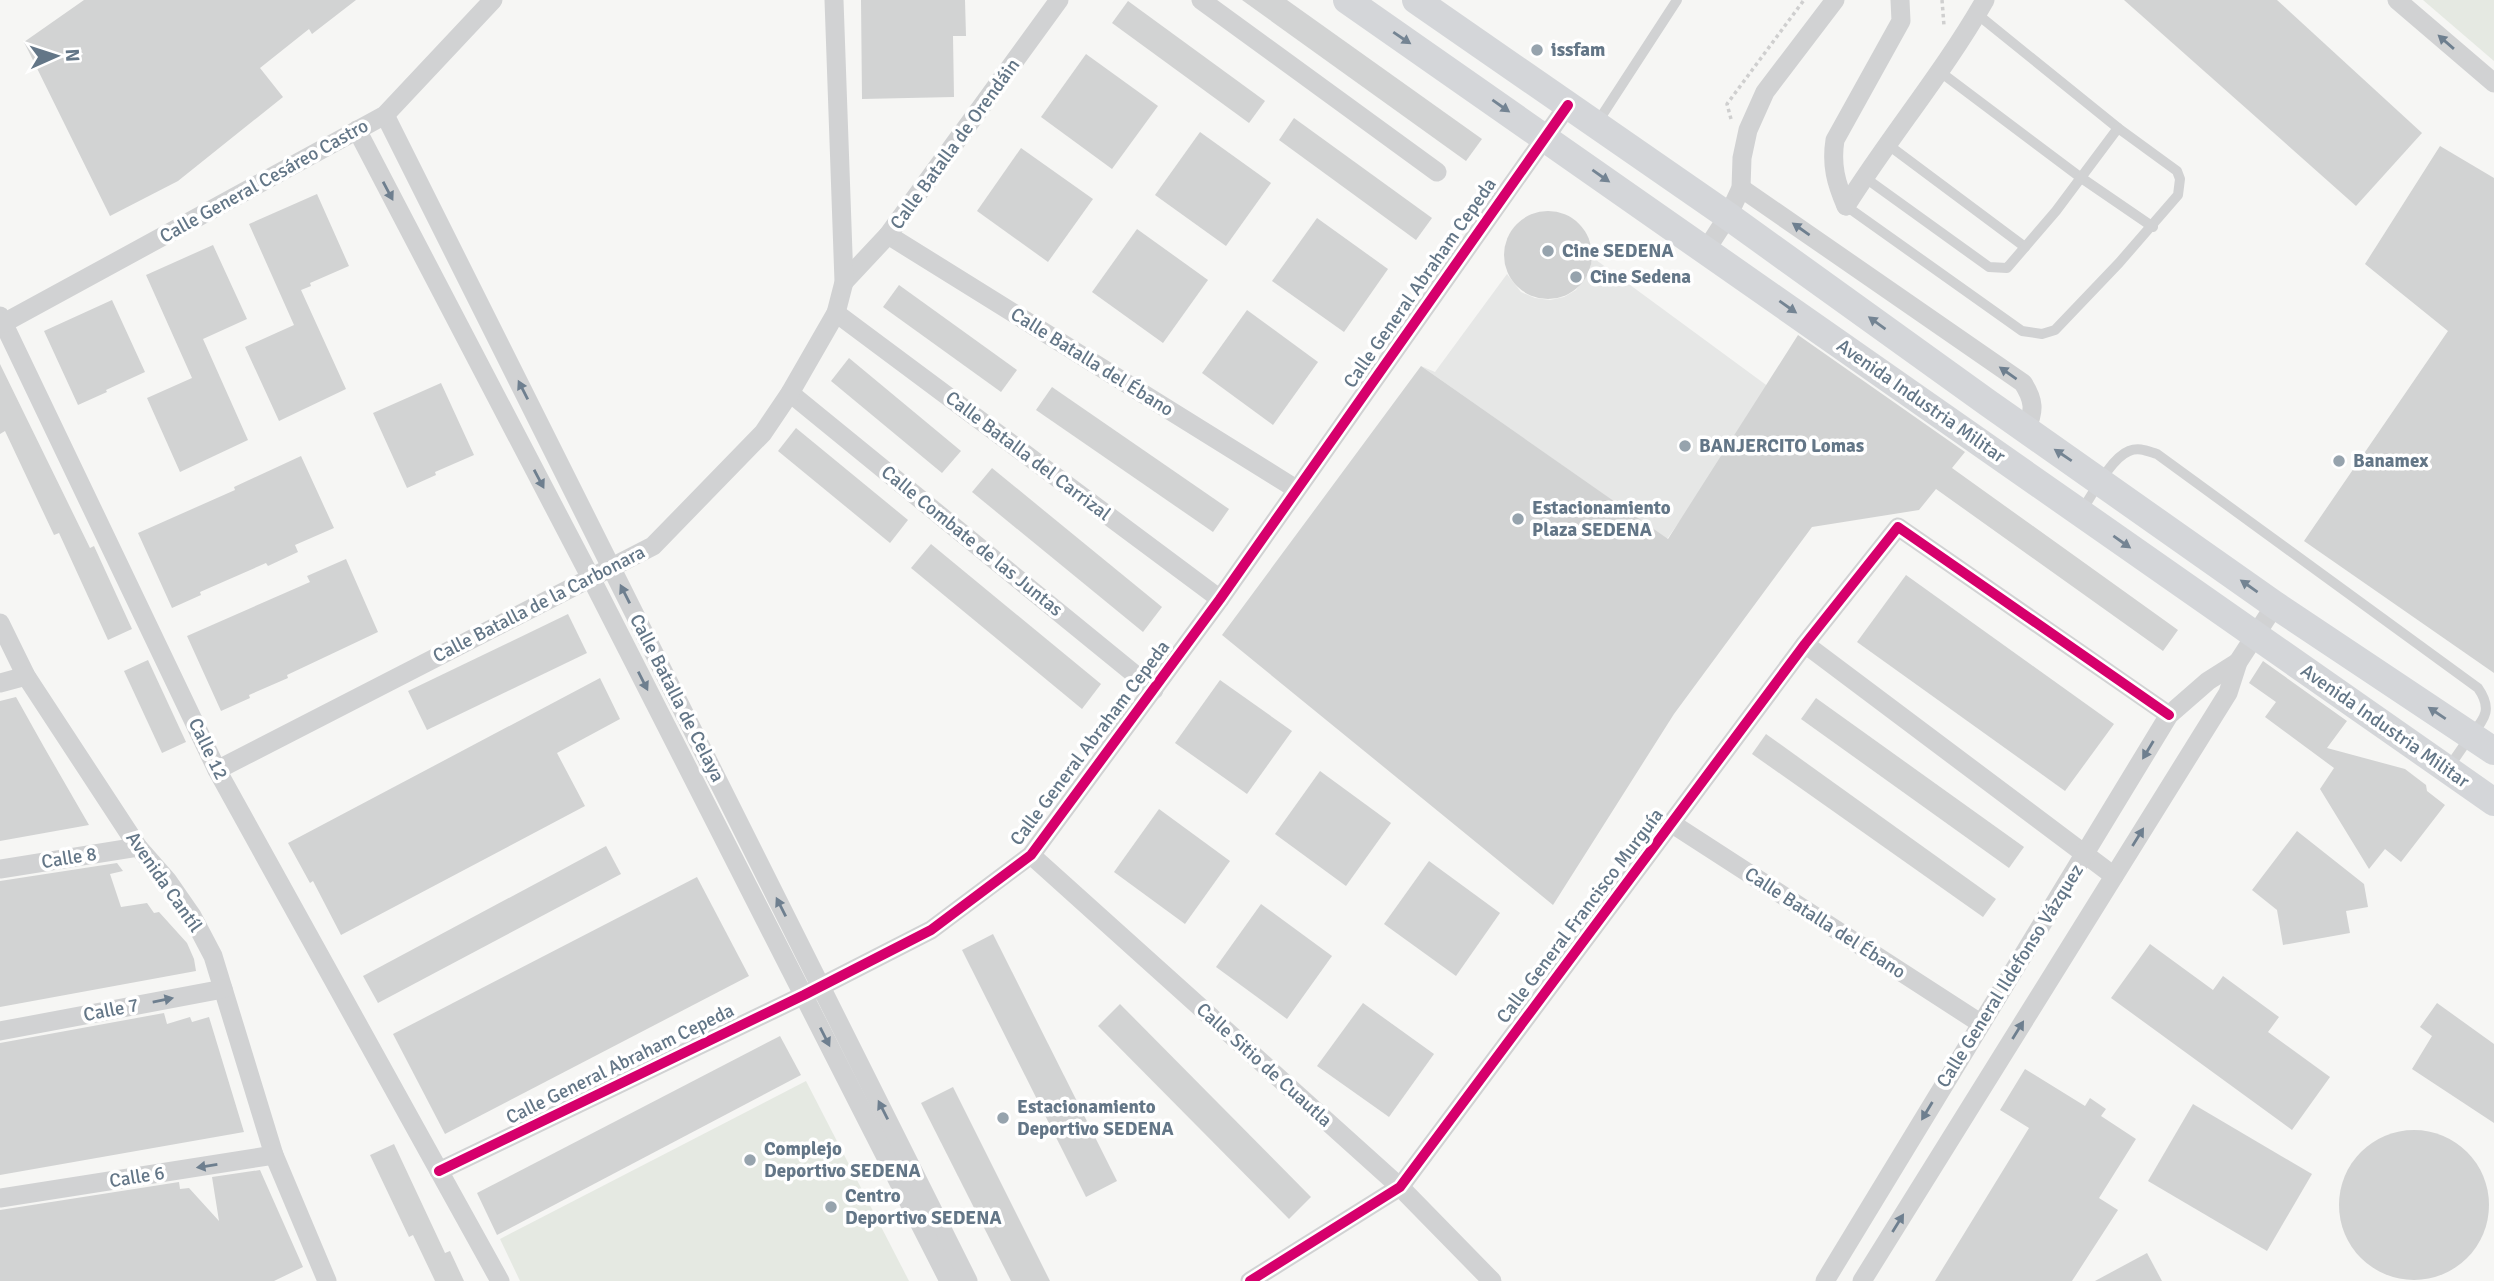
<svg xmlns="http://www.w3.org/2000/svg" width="2494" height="1281" font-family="Signika,sans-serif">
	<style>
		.built { fill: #e6e7e6 }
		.green { fill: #e5e9e2 }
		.building { fill: #d2d3d3 }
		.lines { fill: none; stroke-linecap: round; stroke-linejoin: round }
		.path { stroke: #cfcfcf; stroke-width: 3.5; stroke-dasharray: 3.5 3.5; stroke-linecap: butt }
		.lane { stroke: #d1d2d3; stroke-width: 10 }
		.street { stroke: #d1d2d3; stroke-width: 19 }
		.secondary { stroke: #d4d6d9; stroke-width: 28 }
		.cycleway-casing { stroke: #fff; stroke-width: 15 }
		.cycleway { stroke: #d6006c; stroke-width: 10 }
		.oneway { fill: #748493 }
		.oneway2 { fill: #6e7f8f }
		.poi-dot { fill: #96a3ad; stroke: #fff; stroke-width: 2.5 }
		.labels { text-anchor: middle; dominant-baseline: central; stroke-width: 7; stroke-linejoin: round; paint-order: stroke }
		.poi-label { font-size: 19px; font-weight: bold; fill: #637687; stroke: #fff; text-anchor: start }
		.street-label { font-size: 19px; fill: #637687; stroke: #fff }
	</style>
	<rect width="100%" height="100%" fill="#f6f6f4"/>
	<!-- built -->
	<path class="built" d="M1592,257L1773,390L1667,539L1421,366L1435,372L1507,274L1521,292L1535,298L1550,300L1564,297L1576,290L1590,270Z"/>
	<!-- green -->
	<g class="green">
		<path d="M2423,0H2494V61Z"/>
		<path d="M806,1081L909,1281H520L500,1239Z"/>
	</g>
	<!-- building -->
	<g class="building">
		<path d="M84,0H356L312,34L309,29L260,68L283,97L178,181L110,216L24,42Z"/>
		<path d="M861,0H965L966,36H953L954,97L862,99Z"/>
		<path d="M1242,0H1287L1482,139L1466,161Z"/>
		<path d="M2124,0H2277L2422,133L2356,206Z"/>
		<path d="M1128,1L1265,101L1249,123L1112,23Z"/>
		<path d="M1086,54L1158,106L1112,169L1041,117Z"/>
		<path d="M1294,118L1432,218L1416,240L1279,140Z"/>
		<path d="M1200,132L1271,183L1226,246L1155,195Z"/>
		<path d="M2440,146L2494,178V673L2304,541L2448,331L2365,264Z"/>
		<path d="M1021,148L1093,199L1048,262L977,211Z"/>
		<path d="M317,194L349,266L310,283L311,286L301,290L346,389L279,421L245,347L294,325L249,224Z"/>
		<circle cx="1548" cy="255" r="44"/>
		<path d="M1317,218L1388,269L1344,332L1272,281Z"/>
		<path d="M1137,229L1208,280L1163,343L1092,292Z"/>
		<path d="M213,245L247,319L203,339L248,440L180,472L147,398L192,378L146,275Z"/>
		<path d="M899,285L1017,370L1001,392L883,307Z"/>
		<path d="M112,300L145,372L106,390L107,392L78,405L44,331Z"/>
		<path d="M1247,310L1318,362L1273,425L1202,373Z"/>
		<path d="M1798,335L1965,452L1952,468L2178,630L2163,651L1936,489L1919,510L1812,527L1674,714L1553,905L1222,635L1421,366L1668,539Z"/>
		<path d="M849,358L961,451L942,473L831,381Z"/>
		<path d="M0,364L90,548L94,546L132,629L108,640L59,533L54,535L5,431L0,434Z"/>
		<path d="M441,383L474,455L435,472L436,475L407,488L373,413Z"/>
		<path d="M1052,387L1229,509L1213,532L1036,410Z"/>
		<path d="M796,428L908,520L890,543L778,451Z"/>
		<path d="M301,456L334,528L295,545L298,552L268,566L266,563L200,592L201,595L172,608L138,533L235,490L234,487Z"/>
		<path d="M992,468L1162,607L1143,632L972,492Z"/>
		<path d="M931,544L1101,684L1082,709L911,568Z"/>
		<path d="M346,559L378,632L287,675L288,678L249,695L250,698L221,711L187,636L310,582L307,576Z"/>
		<path d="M1906,575L2114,724L2065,791L1857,642Z"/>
		<path d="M568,614L587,653L427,730L408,691Z"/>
		<path d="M148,660L186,742L162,753L124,671Z"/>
		<path d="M2263,661L2347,721L2327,748L2405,769L2426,785L2427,791L2445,805L2401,862L2385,849L2369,869L2320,789L2334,768L2265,717L2276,702L2249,683Z"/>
		<path d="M600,678L620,719L557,753L585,806L341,935L313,881L310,883L288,843Z"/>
		<path d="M1220,680L1292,731L1247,794L1175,743Z"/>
		<path d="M16,697L44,747L89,825L0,841V701Z"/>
		<path d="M1816,698L2024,847L2009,868L1801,719Z"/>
		<path d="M1766,734L1996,899L1983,917L1752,754Z"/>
		<path d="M1320,771L1391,823L1346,886L1275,834Z"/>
		<path d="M1159,809L1230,861L1185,924L1114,872Z"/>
		<path d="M2297,831L2364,884L2368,907L2346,911L2350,933L2283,945L2277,910L2252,890Z"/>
		<path d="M606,846L621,874L378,1003L363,976Z"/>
		<path d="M1429,861L1500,913L1456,976L1384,924Z"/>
		<path d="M117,863L123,871L110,874L121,907L147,903L154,913L159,912L187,943L194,959L196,971L0,1007V881Z"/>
		<path d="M697,877L749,976L445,1134L393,1034Z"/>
		<path d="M1261,904L1332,956L1287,1019L1216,967Z"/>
		<path d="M993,934L1117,1181L1086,1197L962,950Z"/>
		<path d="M2150,944L2213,990L2223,976L2279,1017L2268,1032L2330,1077L2292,1130L2111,998Z"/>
		<path d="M1363,1003L1434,1054L1389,1117L1317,1066Z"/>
		<path d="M2437,1003L2494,1044V1123L2412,1069L2432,1036L2420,1027Z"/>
		<path d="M1120,1004L1311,1197L1289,1219L1098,1026Z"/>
		<path d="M164,1013L167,1024L190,1017L192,1022L209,1017L244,1132L0,1175V1043Z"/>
		<path d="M780,1036L801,1075L497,1235L477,1193Z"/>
		<path d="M2025,1069L2085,1106L2090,1098L2106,1109L2101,1116L2136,1139L2099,1198L2118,1210L2072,1281H1935L2029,1128L2000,1110Z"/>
		<path d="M953,1087L1050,1281H1011L921,1103Z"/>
		<path d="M2193,1104L2312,1174L2267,1251L2148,1181Z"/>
		<circle cx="2414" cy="1205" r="75"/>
		<path d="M394,1144L445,1253L450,1251L464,1281H435L413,1235L409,1237L370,1155Z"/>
		<path d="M260,1170L303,1267L274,1281H0V1210L179,1182L180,1189L189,1188L219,1221L212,1177Z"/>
		<path d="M2147,1253L2162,1281H2095Z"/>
	</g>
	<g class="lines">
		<!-- path -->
		<g class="path">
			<path d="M1942,0L1944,26"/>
			<path d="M1731,119L1727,104L1804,0"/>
		</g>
		<!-- lane -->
		<g class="lane">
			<path d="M1939,71L2080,177L2153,227"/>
			<path d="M1597,123L1677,0"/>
			<path d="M1887,144L2025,247"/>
			<path d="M1864,177L1989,267L2007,268L2056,211L2118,128L1977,14"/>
			<path d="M1846,206L2022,331L2042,334L2055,330L2119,263L2178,195L2180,179L2177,171L2118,128"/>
			<path d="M2081,512C2092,495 2111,458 2129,451C2139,447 2147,451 2157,454L2478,688C2494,711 2483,720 2469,738C2462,748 2456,757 2449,767"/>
		</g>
		<!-- street -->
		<g class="street">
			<path d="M1201,0L1437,172"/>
			<path d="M2397,0L2494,83"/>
			<path d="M385,115L968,1281"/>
			<path d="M357,130L591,578L949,1281"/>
			<path d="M1741,188L2023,383C2034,400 2035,411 2026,429"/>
			<path d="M1846,206C1890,136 1944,72 1985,0"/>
			<path d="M1846,206C1836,183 1831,165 1835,140L1901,21L1900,0"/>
			<path d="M888,235L1296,489"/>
			<path d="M1706,250L1728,216L1741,188L1742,158L1748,130L1765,92L1835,0"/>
			<path d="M844,282L888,235L1059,0"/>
			<path d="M836,313L1220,599"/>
			<path d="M0,316L217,770L500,1281"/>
			<path d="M4,323L385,115L493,0"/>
			<path d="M790,393L1154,690"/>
			<path d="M0,623L26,676L138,847L167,880L192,916L213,956L274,1155L327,1281"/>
			<path d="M1805,644L2114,876"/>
			<path d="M0,683L26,676"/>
			<path d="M217,770L653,546L763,433L790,393L836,313L844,282L834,0"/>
			<path d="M1671,823L1980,1023"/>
			<path d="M1031,855L1400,1187L1492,1281"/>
			<path d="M0,869L138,847"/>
			<path d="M0,1031L223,989"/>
			<path d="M439,1171L804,995L931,930L1031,855L1220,599L1568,105"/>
			<path d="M0,1198L274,1155"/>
			<path d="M1250,1281L1400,1187L1805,644L1898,527L2169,715"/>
			<path d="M1825,1281L2169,715L2208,681L2238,662"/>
			<path d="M1862,1281L2228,693L2238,662L2275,605"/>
		</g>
		<!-- secondary -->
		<g class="secondary">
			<path d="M1347,0L2494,802"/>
			<path d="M1416,0L1728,216L1988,403L2275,605L2494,751"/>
		</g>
		<!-- cycleway casing -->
		<g class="cycleway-casing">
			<g id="cycleway">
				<path d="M439,1171L804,995L931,930L1031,855L1220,599L1568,105"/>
				<path d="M1250,1281L1400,1187L1805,644L1898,527L2169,715"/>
			</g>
		</g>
		<!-- cycleway -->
		<use href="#cycleway" class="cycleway"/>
	</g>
	<!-- one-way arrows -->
	<defs><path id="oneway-solid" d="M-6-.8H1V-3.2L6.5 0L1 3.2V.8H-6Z" transform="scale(1.75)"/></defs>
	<g class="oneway">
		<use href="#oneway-solid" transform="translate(1402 38) rotate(34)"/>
		<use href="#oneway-solid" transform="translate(1501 106) rotate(35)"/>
		<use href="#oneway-solid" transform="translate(1601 176) rotate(35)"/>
		<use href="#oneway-solid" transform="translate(1788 307) rotate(35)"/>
		<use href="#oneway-solid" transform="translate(1877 323) rotate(-144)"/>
		<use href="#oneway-solid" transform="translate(2063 455) rotate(-146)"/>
		<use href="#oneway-solid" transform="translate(2122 542) rotate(35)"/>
		<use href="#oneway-solid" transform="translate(2249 586) rotate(-145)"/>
		<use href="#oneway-solid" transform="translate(2437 713) rotate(-146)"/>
	</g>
	<g class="oneway2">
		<use href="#oneway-solid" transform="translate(2446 42) rotate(-139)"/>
		<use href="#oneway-solid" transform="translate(388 191) rotate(62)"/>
		<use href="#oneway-solid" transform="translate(1801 229) rotate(-145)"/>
		<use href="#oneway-solid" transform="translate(2008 373) rotate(-145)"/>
		<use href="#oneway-solid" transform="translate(523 390) rotate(-117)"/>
		<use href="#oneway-solid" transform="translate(539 479) rotate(62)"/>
		<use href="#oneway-solid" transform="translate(625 594) rotate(-117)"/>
		<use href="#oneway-solid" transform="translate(643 681) rotate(63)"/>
		<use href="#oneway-solid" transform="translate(2148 750) rotate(121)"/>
		<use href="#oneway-solid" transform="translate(2138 837) rotate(-58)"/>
		<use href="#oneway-solid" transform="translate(781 907) rotate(-117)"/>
		<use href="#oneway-solid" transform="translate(163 1000) rotate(-11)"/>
		<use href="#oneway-solid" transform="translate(2018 1030) rotate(-58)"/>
		<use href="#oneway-solid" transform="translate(825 1037) rotate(63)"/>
		<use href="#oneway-solid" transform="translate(883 1110) rotate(-117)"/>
		<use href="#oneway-solid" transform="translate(1927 1111) rotate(121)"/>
		<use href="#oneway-solid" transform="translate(207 1166) rotate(171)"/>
		<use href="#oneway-solid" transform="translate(1898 1223) rotate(-58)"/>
	</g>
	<!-- markers -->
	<g class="poi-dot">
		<circle cx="1537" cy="50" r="7"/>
		<circle cx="1548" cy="251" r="7"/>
		<circle cx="1576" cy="277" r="7"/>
		<circle cx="1685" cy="446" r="7"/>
		<circle cx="2339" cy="461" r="7"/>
		<circle cx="1518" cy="519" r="7"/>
		<circle cx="1003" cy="1118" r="7"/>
		<circle cx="750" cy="1160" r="7"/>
		<circle cx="831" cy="1207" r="7"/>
	</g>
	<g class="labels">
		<!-- poi labels -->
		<g class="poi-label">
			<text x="1551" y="50">issfam</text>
			<text x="1562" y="251">Cine SEDENA</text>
			<text x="1590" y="277">Cine Sedena</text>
			<text x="1699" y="446">BANJERCITO Lomas</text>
			<text x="2353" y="461">Banamex</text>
			<text x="1532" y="508">Estacionamiento<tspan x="1532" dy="22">Plaza SEDENA</tspan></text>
			<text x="1017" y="1107">Estacionamiento<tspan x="1017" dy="22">Deportivo SEDENA</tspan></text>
			<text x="764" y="1149">Complejo<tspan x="764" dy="22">Deportivo SEDENA</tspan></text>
			<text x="845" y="1196">Centro<tspan x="845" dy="22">Deportivo SEDENA</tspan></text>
		</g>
		<!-- street labels -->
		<g class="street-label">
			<text transform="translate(955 144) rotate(-54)">Calle Batalla de Orendáin</text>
			<text transform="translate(264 181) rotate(-29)">Calle General Cesáreo Castro</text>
			<text transform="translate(1420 283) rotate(-55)">Calle General Abraham Cepeda</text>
			<text transform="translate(1092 362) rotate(32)">Calle Batalla del Ébano</text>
			<text transform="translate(1921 401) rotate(35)">Avenida Industria Militar</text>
			<text transform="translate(1028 456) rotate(37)">Calle Batalla del Carrizal</text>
			<text transform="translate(972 541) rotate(39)">Calle Combate de las Juntas</text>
			<text transform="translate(539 604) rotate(-27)">Calle Batalla de la Carbonara</text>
			<text transform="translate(677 698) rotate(63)">Calle Batalla de Celaya</text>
			<text transform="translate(2385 726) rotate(35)">Avenida Industria Militar</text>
			<text transform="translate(1090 743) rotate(-53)">Calle General Abraham Cepeda</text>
			<text transform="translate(208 749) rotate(64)">Calle 12</text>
			<text transform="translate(69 858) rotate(-9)">Calle 8</text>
			<text transform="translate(164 882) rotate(55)">Avenida Cantíl</text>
			<text transform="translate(1580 916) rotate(-53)">Calle General Francisco Murguía</text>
			<text transform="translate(1825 923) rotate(33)">Calle Batalla del Ébano</text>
			<text transform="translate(2010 976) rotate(-58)">Calle General Ildefonso Vázquez</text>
			<text transform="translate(111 1010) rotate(-11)">Calle 7</text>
			<text transform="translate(620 1064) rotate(-26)">Calle General Abraham Cepeda</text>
			<text transform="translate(1264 1065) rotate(42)">Calle Sitio de Cuautla</text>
			<text transform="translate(137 1177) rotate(-9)">Calle 6</text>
		</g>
	</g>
	<!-- north arrow -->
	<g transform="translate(56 56) rotate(87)" stroke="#ffffff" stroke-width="5" paint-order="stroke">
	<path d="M0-5L12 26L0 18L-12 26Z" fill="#637687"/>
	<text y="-10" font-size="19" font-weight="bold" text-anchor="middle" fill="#637687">N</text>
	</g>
</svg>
